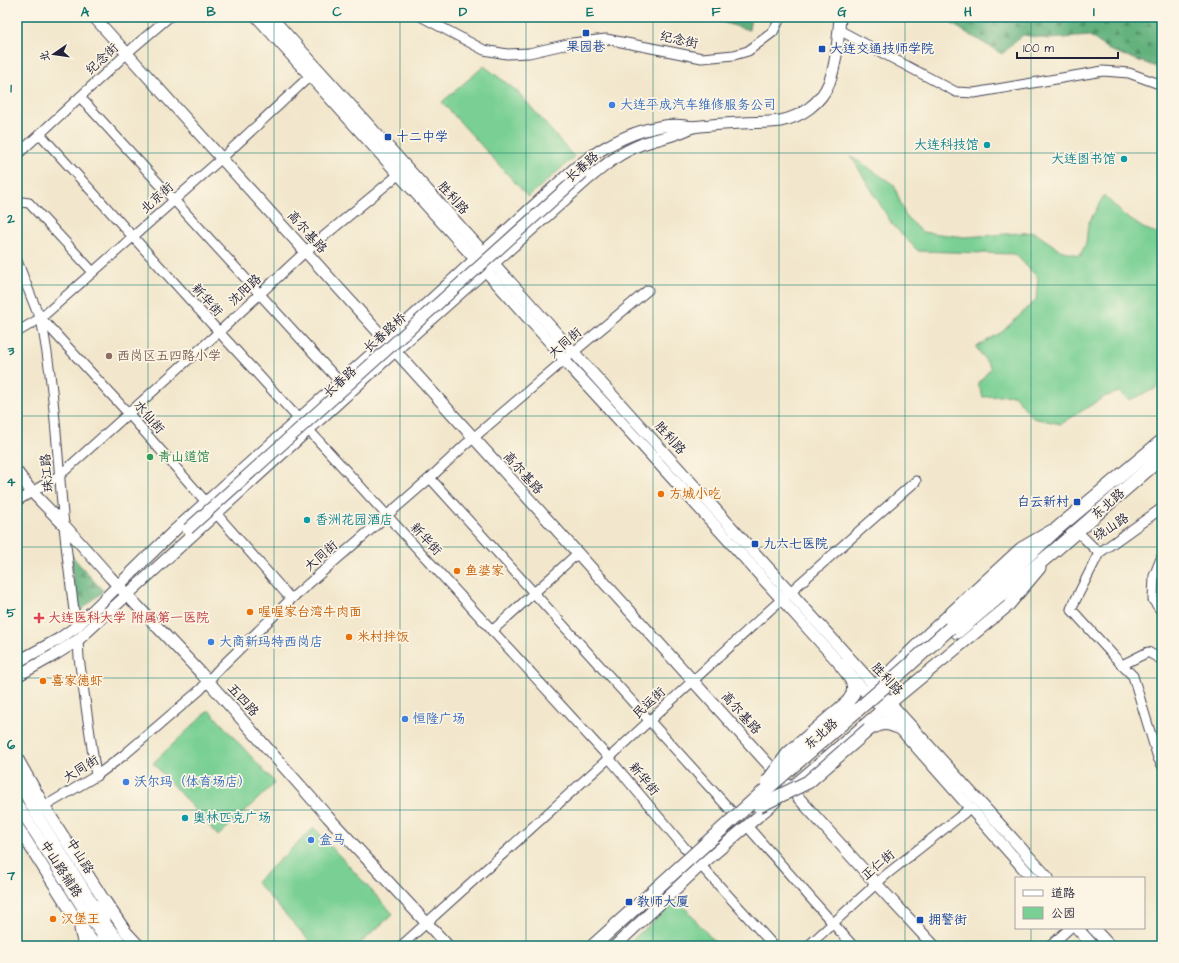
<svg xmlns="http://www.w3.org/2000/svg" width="1179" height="963" font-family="'Architects Daughter','LXGW WenKai TC',sans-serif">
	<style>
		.forest { fill: url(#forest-firs); stroke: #426a5c }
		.green { fill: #7ad094; stroke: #4e7968 }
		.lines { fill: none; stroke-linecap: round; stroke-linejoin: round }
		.minor-casing { stroke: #414051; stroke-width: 11 }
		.major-casing { stroke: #414051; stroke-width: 13 }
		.highway-casing { stroke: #414051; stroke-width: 15 }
		.minor { stroke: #fff; stroke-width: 9 }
		.major { stroke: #fff; stroke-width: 11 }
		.highway { stroke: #fff; stroke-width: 13 }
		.major-bridge-casing { stroke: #414051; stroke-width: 13; stroke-linecap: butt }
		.highway-bridge-casing { stroke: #414051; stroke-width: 15; stroke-linecap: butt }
		.major-bridge { stroke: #fff; stroke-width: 11 }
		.highway-bridge { stroke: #fff; stroke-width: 13 }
		.grid { fill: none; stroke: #0f766e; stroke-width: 1; stroke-opacity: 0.55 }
		.transit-dot { fill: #1a4fb4; stroke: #fcf5e5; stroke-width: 1.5 }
		.shop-dot { fill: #3f7fe0; stroke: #fcf5e5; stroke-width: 1.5 }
		.culture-dot { fill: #0f9aa8; stroke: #fcf5e5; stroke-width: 1.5 }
		.education-dot { fill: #8d6e63; stroke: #fcf5e5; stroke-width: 1.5 }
		.leisure-dot { fill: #2e9e5b; stroke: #fcf5e5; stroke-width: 1.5 }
		.food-dot { fill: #e8710a; stroke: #fcf5e5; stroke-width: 1.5 }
		.health-dot { fill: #e0444e; stroke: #fcf5e5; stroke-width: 1.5 }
		.labels { text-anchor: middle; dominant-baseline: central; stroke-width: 3.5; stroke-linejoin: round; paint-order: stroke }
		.street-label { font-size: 13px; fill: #22223b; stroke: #fcf5e5 }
		.transit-label { font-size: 13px; fill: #164399; stroke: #fcf5e5; text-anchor: start }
		.shop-label { font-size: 13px; fill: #366cbe; stroke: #fcf5e5; text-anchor: start }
		.culture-label { font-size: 13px; fill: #0d838f; stroke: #fcf5e5; text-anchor: end }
		.education-label { font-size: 13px; fill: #785e54; stroke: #fcf5e5; text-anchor: start }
		.leisure-label { font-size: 13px; fill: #27864d; stroke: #fcf5e5; text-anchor: start }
		.food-label { font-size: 13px; fill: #c56008; stroke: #fcf5e5; text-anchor: start }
		.health-label { font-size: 13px; fill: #be3a42; stroke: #fcf5e5; text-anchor: start }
		.neatline { fill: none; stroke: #0f766e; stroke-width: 1.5 }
		.grid-label { font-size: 13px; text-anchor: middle; font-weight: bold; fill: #0f766e }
	</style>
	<defs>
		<pattern id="forest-firs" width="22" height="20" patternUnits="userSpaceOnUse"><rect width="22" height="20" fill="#63b27e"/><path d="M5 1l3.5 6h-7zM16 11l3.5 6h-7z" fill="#519068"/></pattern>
	</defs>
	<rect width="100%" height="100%" fill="#fcf5e5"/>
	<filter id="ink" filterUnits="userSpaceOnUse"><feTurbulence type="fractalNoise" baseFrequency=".025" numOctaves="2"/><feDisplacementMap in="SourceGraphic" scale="8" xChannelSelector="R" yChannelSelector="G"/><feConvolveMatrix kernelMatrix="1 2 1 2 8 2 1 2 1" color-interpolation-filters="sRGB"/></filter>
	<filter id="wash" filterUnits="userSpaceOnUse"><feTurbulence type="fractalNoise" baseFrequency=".012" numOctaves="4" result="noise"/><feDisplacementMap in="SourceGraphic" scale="16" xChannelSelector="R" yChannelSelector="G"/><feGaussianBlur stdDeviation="0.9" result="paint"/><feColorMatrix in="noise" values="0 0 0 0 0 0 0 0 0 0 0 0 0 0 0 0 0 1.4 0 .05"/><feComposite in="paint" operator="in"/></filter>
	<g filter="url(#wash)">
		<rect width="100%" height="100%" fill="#f2e7cc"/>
		<!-- forest -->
		<g class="forest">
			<path d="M677,17H751L749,30L718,21L679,19Z"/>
			<path d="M951,17H1162V69L1109,50L1090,36L1049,39L1023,35L1002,54L952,24Z"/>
			<path d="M71,555L103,591L76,615Z"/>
		</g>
		<!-- green -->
		<g class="green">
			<path d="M484,66L518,92L574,157L528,197L442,102Z"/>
			<path d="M851,156L894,185L905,215L922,232L965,237L1034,232L1060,250L1080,256L1086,243L1088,224L1104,195L1125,216L1143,228L1162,235V380L1155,389L1129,400L1119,392L1104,397L1061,424L1033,418L1014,395L983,397L978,384L991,368L976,347L1002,332L1036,300L1038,278L1015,254L918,251L892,224Z"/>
			<path d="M209,710L275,783L218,836L153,763Z"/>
			<path d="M314,828L393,914L357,946H314L256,882Z"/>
			<path d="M678,900L718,946H625Z"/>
		</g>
	</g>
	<g filter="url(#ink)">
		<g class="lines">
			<!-- minor casing -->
			<g class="minor-casing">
				<g id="minor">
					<path d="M422,17L484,50L507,54L529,53L572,43L606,39L702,58L734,55L748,51L773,32L781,17"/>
					<path d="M839,30L956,92L974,93L1103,71L1129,73L1162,85"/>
					<path d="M80,97L340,382"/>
					<path d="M40,134L219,332L609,758L684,847L774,946"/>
					<path d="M17,155L135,46L169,17"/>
					<path d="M17,204L22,202L29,203L93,272"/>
					<path d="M17,261L36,309L41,318L128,413L291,599"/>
					<path d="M41,319C55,387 57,456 64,525C67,559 72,593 76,627"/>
					<path d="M17,332L41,318L222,158L310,76"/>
					<path d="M430,478L733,813"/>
					<path d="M17,501L60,475L219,332L306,251L398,175"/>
					<path d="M1077,531L1099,553L1162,508"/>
					<path d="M1099,553L1071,609L1122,665L1148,652L1162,660"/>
					<path d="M1162,556L1154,576L1153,600L1162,612"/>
					<path d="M492,631L578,553"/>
					<path d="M78,640L79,658L96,776"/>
					<path d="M1122,665L1133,676L1158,758L1162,765"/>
					<path d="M40,809L96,776L124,755L200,690L219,669L291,599L430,478L465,445L555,368L564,360L648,290"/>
					<path d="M747,826L853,946"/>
					<path d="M401,946L609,758L773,607L916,481"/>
					<path d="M808,946L887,874L963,814L969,808"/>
					<path d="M1050,946L1070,928"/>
				</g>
			</g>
			<!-- major casing -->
			<g class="major-casing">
				<g id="major">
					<path d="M94,17L869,876L934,946"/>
					<path d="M257,17L558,351L564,360C666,470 766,582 867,694L883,709L1032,878"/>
					<path d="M271,17L1048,878"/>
					<path d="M686,128C704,125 722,124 741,123C754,122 767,123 780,121C801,117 821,103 829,83C837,62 838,39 840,17"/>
					<path d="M17,472L32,492L64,525L110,577L199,671L328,817L448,946"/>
					<path d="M17,662L59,639L76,627L175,530L386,341L575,168C585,161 595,153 606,147C631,133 663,121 692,127"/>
					<path d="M17,676L56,654L78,640L187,540L395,351L587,180C605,165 619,153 642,144C659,138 676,136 692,127"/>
					<path d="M869,692L931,631L1021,548L1052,530"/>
					<path d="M17,758L44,806L102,897C107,917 105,926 100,946"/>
					<path d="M17,779L35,812L98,912L108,927L123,946"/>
					<path d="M792,787L883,709L1008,606L1040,568"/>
					<path d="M17,804L88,916L111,946"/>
					<path d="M17,826L76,919L96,946"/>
					<path d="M105,901L126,932L139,946"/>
					<path d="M1077,928L1093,946"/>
					<path d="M1093,928L1110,946"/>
					<path d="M80,929L84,946"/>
					<path d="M615,946L701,865L775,802"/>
				</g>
			</g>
			<!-- highway casing -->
			<g class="highway-casing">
				<g id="highway">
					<path d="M950,628L1059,527L1162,441"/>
					<path d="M957,632L1054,551L1162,457"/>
					<path d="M841,665C851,677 860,688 848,702"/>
					<path d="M869,729C881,723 885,721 898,727"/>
				</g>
			</g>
			<!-- minor -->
			<use href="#minor" class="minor"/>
			<!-- major -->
			<use href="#major" class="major"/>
			<!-- highway -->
			<use href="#highway" class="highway"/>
			<!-- major-bridge casing -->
			<g class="major-bridge-casing">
				<path id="major-bridge" d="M188,529L583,173"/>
			</g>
			<!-- highway-bridge casing -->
			<g class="highway-bridge-casing">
				<g id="highway-bridge">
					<path d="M768,781L788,754L848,702"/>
					<path d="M759,806L808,782L869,729"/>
					<path d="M593,946L754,800L908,666L950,628"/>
				</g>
			</g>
			<!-- major-bridge -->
			<use href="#major-bridge" class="major-bridge"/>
			<!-- highway-bridge -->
			<use href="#highway-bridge" class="highway-bridge"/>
		</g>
	</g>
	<!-- grid -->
	<path class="grid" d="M148,17V946M274,17V946M400,17V946M526,17V946M653,17V946M779,17V946M905,17V946M1031,17V878M17,153H1162M17,285H1162M17,416H1162M17,547H1162M17,678H1162M17,810H1162M1031,928V946"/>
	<!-- markers -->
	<g class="transit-dot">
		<rect x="582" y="29" width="8" height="8" rx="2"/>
		<rect x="818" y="45" width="8" height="8" rx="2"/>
		<rect x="384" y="133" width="8" height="8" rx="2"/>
		<rect x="1073" y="498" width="8" height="8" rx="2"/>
		<rect x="751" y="540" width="8" height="8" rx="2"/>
		<rect x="625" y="898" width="8" height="8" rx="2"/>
		<rect x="916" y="916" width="8" height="8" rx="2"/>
	</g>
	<g class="shop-dot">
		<circle cx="612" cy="105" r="4"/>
		<circle cx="211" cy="642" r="4"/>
		<circle cx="405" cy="719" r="4"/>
		<circle cx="126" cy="782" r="4"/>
		<circle cx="311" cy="840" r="4"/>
	</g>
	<g class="culture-dot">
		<circle cx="987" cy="145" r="4"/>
		<circle cx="1124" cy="159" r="4"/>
		<circle cx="307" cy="520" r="4"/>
		<circle cx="185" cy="818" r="4"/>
	</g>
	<circle class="education-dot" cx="109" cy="356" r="4"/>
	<circle class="leisure-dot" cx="150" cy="457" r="4"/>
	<g class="food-dot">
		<circle cx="661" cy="494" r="4"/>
		<circle cx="457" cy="571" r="4"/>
		<circle cx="250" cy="612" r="4"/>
		<circle cx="349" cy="637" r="4"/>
		<circle cx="43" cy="681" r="4"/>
		<circle cx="53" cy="919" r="4"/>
	</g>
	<path class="health-dot" d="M37 612h4v4h4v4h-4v4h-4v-4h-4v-4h4z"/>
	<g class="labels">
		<!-- street labels -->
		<g class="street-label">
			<text transform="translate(679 40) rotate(12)">纪念街</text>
			<text transform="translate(102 59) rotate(-43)">纪念街</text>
			<text transform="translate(582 167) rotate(-41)">长春路</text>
			<text transform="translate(157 198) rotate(-42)">北京街</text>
			<text transform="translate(453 198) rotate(48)">胜利路</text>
			<text transform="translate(307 232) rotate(48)">高尔基路</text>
			<text transform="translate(245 290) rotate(-43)">沈阳路</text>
			<text transform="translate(207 300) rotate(48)">新华街</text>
			<text transform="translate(385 333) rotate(-42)">长春路桥</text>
			<text transform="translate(565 343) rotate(-41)">大同街</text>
			<text transform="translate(340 382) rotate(-42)">长春路</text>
			<text transform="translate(149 417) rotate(49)">水仙街</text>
			<text transform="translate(670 438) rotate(48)">胜利路</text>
			<text transform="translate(47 473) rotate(-95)">珠江路</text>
			<text transform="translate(523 473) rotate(48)">高尔基路</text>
			<text transform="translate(1108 504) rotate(-41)">东北路</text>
			<text transform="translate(1111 527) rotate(-33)">绕山路</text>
			<text transform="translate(426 539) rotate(47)">新华街</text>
			<text transform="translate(321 556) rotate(-41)">大同街</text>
			<text transform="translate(887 679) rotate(47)">胜利路</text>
			<text transform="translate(243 700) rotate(48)">五四路</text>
			<text transform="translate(649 703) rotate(-43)">民运街</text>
			<text transform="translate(741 713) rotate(48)">高尔基路</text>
			<text transform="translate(821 734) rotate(-41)">东北路</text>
			<text transform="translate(81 769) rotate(-32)">大同街</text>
			<text transform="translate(644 779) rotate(50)">新华街</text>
			<text transform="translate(80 856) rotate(58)">中山路</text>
			<text transform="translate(878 865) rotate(-40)">正仁街</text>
			<text transform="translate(61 869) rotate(57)">中山路辅路</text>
		</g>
		<!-- transit labels -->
		<g class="transit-label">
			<text x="586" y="47" text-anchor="middle">果园巷</text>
			<text x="830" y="49">大连交通技师学院</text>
			<text x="396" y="137">十二中学</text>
			<text x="1069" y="502" text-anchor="end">白云新村</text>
			<text x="763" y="544">九六七医院</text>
			<text x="637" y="902">教师大厦</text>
			<text x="928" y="920">拥警街</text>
		</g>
		<!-- shop labels -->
		<g class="shop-label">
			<text x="620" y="105">大连平成汽车维修服务公司</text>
			<text x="219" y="642">大商新玛特西岗店</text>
			<text x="413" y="719">恒隆广场</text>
			<text x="134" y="782">沃尔玛（体育场店）</text>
			<text x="319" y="840">盒马</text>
		</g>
		<!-- culture labels -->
		<g class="culture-label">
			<text x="979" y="145">大连科技馆</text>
			<text x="1116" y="159">大连图书馆</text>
			<text x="315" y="520" text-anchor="start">香洲花园酒店</text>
			<text x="193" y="818" text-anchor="start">奥林匹克广场</text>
		</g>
		<!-- education labels -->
		<g class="education-label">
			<text x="117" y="356">西岗区五四路小学</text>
		</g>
		<!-- leisure labels -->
		<g class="leisure-label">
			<text x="158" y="457">青山道馆</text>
		</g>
		<!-- food labels -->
		<g class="food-label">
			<text x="669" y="494">方城小吃</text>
			<text x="465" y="571">鱼婆家</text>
			<text x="258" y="612">喔喔家台湾牛肉面</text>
			<text x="357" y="637">米村拌饭</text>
			<text x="51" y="681">喜家德虾</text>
			<text x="61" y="919">汉堡王</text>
		</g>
		<!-- health labels -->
		<g class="health-label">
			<text x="48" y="618">大连医科大学 附属第一医院</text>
		</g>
	</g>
	<!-- margin -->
	<rect width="1179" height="963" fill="none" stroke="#fcf5e5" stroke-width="44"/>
	<!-- legend -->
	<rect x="1015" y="877" width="130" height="52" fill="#fcf5e5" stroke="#a5a1a1"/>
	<rect x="1023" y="890" width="20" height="6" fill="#ffffff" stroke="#a5a1a1"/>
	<text x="1051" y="897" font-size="12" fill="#22223b">道路</text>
	<rect x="1023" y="907" width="20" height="12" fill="#7ad094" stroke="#a5a1a1"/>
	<text x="1051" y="917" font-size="12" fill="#22223b">公园</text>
	<!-- north arrow -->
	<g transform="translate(54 54) rotate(257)" stroke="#fcf5e5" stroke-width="3" paint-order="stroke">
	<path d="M0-3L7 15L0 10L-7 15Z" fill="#22223b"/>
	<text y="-6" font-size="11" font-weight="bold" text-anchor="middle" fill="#22223b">北</text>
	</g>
	<!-- scale -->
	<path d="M1017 52v6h101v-6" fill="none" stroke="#22223b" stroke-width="2"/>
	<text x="1023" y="52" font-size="12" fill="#22223b" stroke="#fcf5e5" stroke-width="3" paint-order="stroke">100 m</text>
	<rect x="22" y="22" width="1135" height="919" class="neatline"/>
	<g class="grid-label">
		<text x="85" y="16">A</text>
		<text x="211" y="16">B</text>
		<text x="337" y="16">C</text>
		<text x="463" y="16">D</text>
		<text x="590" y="16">E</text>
		<text x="716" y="16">F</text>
		<text x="842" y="16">G</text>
		<text x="968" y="16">H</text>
		<text x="1094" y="16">I</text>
		<text x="11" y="92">1</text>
		<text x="11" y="223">2</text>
		<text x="11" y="355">3</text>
		<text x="11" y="486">4</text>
		<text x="11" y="617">5</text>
		<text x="11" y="749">6</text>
		<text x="11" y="880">7</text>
	</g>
</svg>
